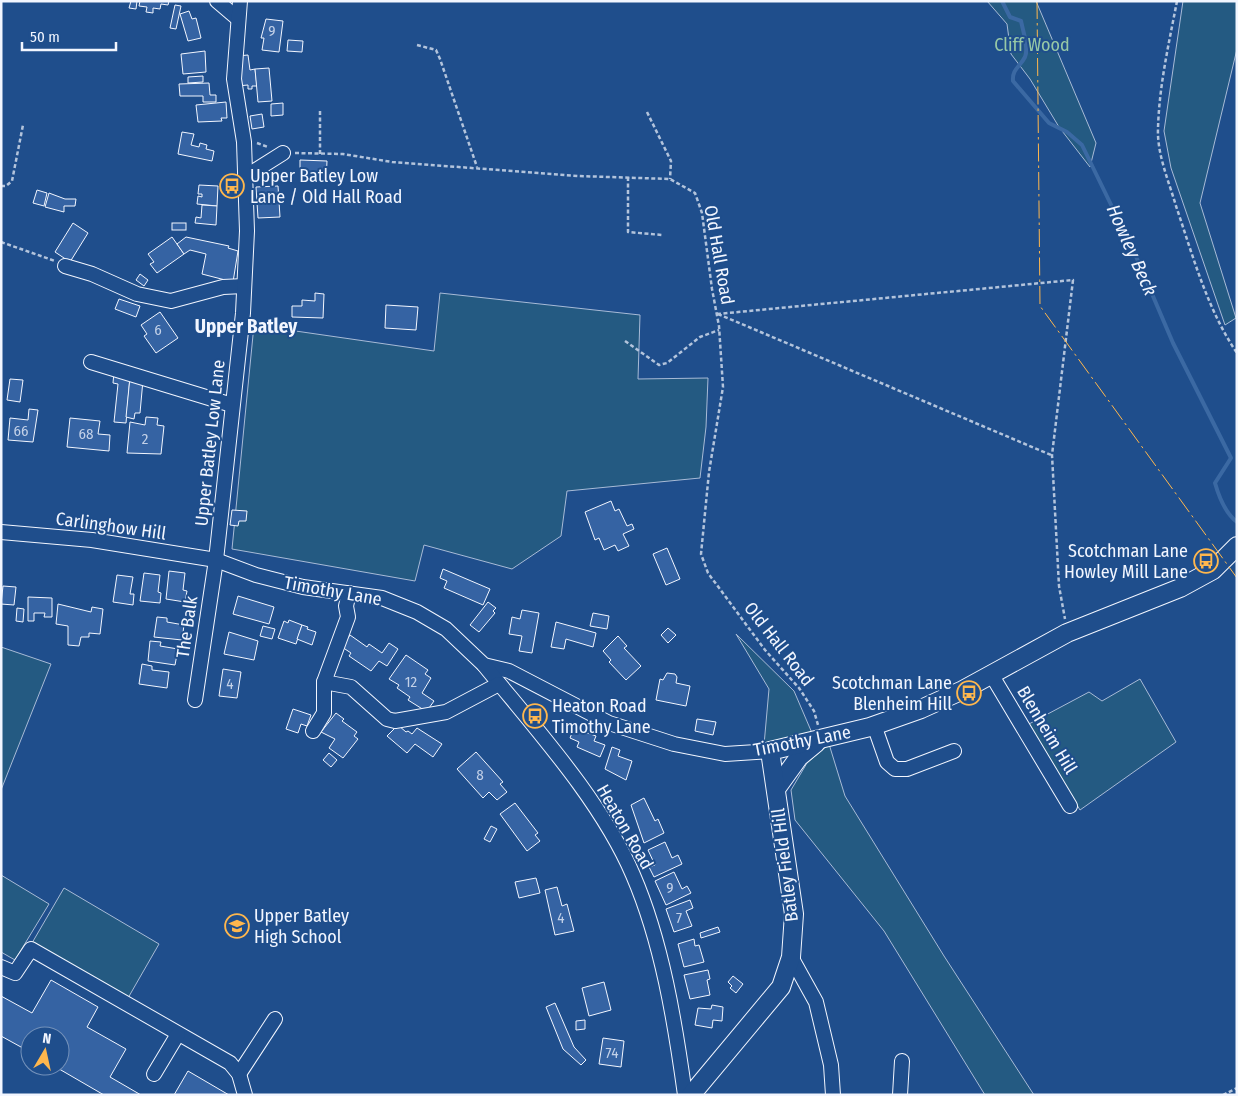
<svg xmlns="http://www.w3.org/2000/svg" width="1238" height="1096" font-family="'Fira Sans Condensed',sans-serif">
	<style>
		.green { fill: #245a82; stroke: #a8bbd7 }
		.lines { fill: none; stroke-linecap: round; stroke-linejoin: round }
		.stream { stroke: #3b69a3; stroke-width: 4 }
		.building { fill: #3563a3; stroke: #f2f6ff }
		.minor-casing { stroke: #f2f6ff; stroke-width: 16 }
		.major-casing { stroke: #f2f6ff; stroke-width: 20 }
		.path { stroke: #b3c4dc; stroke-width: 2.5; stroke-dasharray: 4 2.5; stroke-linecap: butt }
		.minor { stroke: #1f4e8c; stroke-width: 14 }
		.major { stroke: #1f4e8c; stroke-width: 18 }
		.power { stroke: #ffb74d; stroke-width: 1; stroke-dasharray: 18 4 2.5 4; stroke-linecap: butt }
		.labels { text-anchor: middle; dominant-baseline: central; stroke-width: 4; stroke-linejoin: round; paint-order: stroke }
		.number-label { font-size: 15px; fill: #c3d1e8 }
		.park-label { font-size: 18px; fill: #97c8a6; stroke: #1f4e8c }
		.poi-label { font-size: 18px; fill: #f2f6ff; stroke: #1f4e8c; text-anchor: start }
		.street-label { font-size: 18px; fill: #f2f6ff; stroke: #1f4e8c }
		.water-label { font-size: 19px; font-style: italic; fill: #f2f6ff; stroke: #1f4e8c }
		.neighbourhood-label { font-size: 19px; font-weight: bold; fill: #f2f6ff; stroke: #1f4e8c }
	</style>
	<rect width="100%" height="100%" fill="#1f4e8c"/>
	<!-- green -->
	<g class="green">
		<path d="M987,1H1036L1096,143L1090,167L1059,127L1030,79L1011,54L1007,24Z"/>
		<path d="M1183,1H1237V49L1200,203L1236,318L1225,325L1171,168L1164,131Z"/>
		<path d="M440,293L640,315L638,379L708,378L706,427L700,478L567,491L561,536L512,569L424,545L415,581L232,549L254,325L434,351Z"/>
		<path d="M736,634L794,691L812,733L764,745L769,689Z"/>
		<path d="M1,647L51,664L1,790Z"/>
		<path d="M1140,679L1176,742L1080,810L1029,724L1089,692L1102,701Z"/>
		<path d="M829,744L845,796L944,956L1034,1095H985L884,931L795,820L791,790L807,763Z"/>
		<path d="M1,875L49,904L15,960L1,952Z"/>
		<path d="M64,888L159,944L128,998L32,943Z"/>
	</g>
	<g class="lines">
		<!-- stream -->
		<path class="stream" d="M1002,1L1010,17L1021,21C1023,31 1029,48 1025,57C1020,67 1012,69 1013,81L1049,123L1067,132L1082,145L1135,254L1173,343L1231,458L1215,483C1219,497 1225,513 1237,522"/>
	</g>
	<!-- building -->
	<g class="building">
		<path d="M131,1H137L136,9L129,8Z"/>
		<path d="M140,1H169L168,5L161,4L160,9L153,8V13L146,12L147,7L139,6Z"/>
		<path d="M175,5L181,6L176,29L170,28Z"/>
		<path d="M189,11L192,19L196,18L201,38L188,41L180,14Z"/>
		<path d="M266,19L283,21L279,52L262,50L264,38H261Z"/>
		<path d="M288,40L303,41L302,52L287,51Z"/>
		<path d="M205,51L206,72L183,74L181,54Z"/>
		<path d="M248,55L250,70L255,69L257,86H252V89H248V85L237,86V56Z"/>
		<path d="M269,68L272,101L258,102L255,69Z"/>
		<path d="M203,76V82L188,83V77Z"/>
		<path d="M209,83L210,95H216V102H203V96H180L179,84Z"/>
		<path d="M226,102L227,118H221L222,121L198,122L196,105Z"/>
		<path d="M283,103V115L271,116V104Z"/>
		<path d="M262,114L264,127L252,129L250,116Z"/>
		<path d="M182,132L194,134L191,145L199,147L200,143L207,145L206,149L214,151L212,161L178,154Z"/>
		<path d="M300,160L327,161L326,182L308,181V170L300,169Z"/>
		<path d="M199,185L218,186L217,206L197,204L198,196L202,197V194H198Z"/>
		<path d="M278,186L280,217L258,218L256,187Z"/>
		<path d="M37,190L47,193L44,206L33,203Z"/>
		<path d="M49,193L65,199H76L75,206H64V212L45,207Z"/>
		<path d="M202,205L217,206L216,225L195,223L196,217L201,218Z"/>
		<path d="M73,223L88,233L70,262L55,252Z"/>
		<rect x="172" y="223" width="14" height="7"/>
		<path d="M172,237L184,254L157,273L150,264L154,262L148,254Z"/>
		<path d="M186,237L229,246L228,248L238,251L233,282L202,274L206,254L190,250L184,254L177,244Z"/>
		<path d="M140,274L148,280L144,286L136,280Z"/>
		<path d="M315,293L324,294L323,318L292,317V306H302V300L315,301Z"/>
		<path d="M119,299L140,306L136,317L115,309Z"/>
		<path d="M386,305L418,307L416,330L385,328Z"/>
		<path d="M160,312L178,338L156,353L144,336L147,334L141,325Z"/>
		<path d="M114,372L130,377L126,423L114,422L118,384L113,383Z"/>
		<path d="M130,377L143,380L140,413H135L134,419L126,417Z"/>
		<path d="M10,379L23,380L20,402L7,400Z"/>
		<path d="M29,409L38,410L33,442L8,440L10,418L28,420Z"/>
		<path d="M146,417L158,418L157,425L164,426L161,454L127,453L130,422L145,425Z"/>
		<path d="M70,418L100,421L98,434L110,435L109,451L67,447Z"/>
		<path d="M611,501L615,511L619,509L627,526L632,524L634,529L623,534L629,546L618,551L615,545L604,550L599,538L595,540L585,512Z"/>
		<path d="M232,510L247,511L246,521H239L238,526L230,525Z"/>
		<path d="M667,548L680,579L666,585L653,554Z"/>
		<path d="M443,569L490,589L483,605L444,588L447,581L440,578Z"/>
		<path d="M169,571L185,573L183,590L187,591L185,602L166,599Z"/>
		<path d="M144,573L160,575L158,592L161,593L160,603L140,601Z"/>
		<path d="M117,575L133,577L130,594H134L133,605L113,602Z"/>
		<path d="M3,586L16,587L14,605L1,604Z"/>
		<path d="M238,596L274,607L269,624L233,614Z"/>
		<path d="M28,597L52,598V617H44L45,613H34V621H28Z"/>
		<path d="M488,602L496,608L493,611L495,613L479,632L470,625Z"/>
		<path d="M58,604L91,612L92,607L103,609L100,634L89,633V637H81L79,646L68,645V626L56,624Z"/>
		<path d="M17,608L24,609L23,622L16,621Z"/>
		<path d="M522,610L539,613L532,653L519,651L522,636L509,634L512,617L520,619Z"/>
		<path d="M593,613L609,616L607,629L590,626Z"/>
		<path d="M157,617L167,618V622L184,625L182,640L154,637Z"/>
		<path d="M289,620L302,625L296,644L278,638L284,621L288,623Z"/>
		<path d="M556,622L596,633L593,647L566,639L564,649L551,647Z"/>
		<path d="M302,625L308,627L307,629L316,632L312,645L297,639Z"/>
		<path d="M263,626L275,629L272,639L260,636Z"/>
		<path d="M668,628L676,635L668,643L661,635Z"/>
		<path d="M229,632L258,641L254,660L224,654Z"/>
		<path d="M350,635L367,647L369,644L382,653L389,643L398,649L387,666L379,661L371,671L349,656L351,653L342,647Z"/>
		<path d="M618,636L627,646L624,648L641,666L626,680L609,662L611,660L603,651Z"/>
		<path d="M150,641L161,642L160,646L178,649L175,665L148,661Z"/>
		<path d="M406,655L428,670L425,674L431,678L422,693L434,701L429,708L424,710L408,700L410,697L397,688L399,685L389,679Z"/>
		<path d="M142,664L152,666V670L169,672L167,688L139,684Z"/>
		<path d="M223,669L241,672L237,698L219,696Z"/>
		<path d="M667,673L675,674L677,677L676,683L690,686L686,706L656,700L660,679L663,680Z"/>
		<path d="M293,709L311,715L307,726L301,724L298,733L286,729Z"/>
		<path d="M336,713L344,719L342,721L357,732L354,736L358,739L343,758L329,748L335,739L321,732Z"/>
		<path d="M697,719L716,722L713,735L695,731Z"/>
		<path d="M398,725L406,732L408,731L412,734L417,728L442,744L433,757L415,744L407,753L387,736Z"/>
		<path d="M574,728L596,736L594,741L605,745L600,757L577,747L579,742L570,738Z"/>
		<path d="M612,747L620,750L618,756L632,761L626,780L605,769Z"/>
		<path d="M476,752L503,782L500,784L507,792L497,800L489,792L483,798L457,769Z"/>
		<path d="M329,753L337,760L331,767L323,760Z"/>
		<path d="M644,798L655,821L658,819L664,833L644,843L631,805Z"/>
		<path d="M515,803L538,833L535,835L540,841L527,851L500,814Z"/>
		<path d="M491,826L497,829L490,842L484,839Z"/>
		<path d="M665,842L672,858L678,855L682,864L654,877L649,867L655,865L648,850Z"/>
		<path d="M674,872L682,889L687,886L691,893L666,905L655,881Z"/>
		<path d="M536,878L540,893L519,898L515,882Z"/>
		<path d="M557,887L562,906L567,904L574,931L555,935L545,890Z"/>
		<path d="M690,900L693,908L686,911L692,926L674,932L666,909Z"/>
		<path d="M718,927L720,932L701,938L700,933Z"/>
		<path d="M694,939L695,946L699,945L704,962L684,967L678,944Z"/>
		<path d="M708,970L710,979L707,980L710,995L690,999L684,975Z"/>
		<path d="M733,976L743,984L736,993L730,988L732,986L728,982Z"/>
		<path d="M51,980L98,1007L87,1027L126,1049L110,1077L141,1095H104L54,1066H60V1036H30V1052L1,1036V996L32,1013Z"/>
		<path d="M604,982L611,1010L589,1016L582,988Z"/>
		<path d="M555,1003L574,1047L586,1060L581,1065L563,1049L546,1007Z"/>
		<path d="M712,1005L723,1007L722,1021L713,1020L712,1028L695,1025L698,1008L711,1009Z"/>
		<path d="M585,1020V1029L576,1030V1021Z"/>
		<path d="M603,1038L624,1041L621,1067L599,1064Z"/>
		<path d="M188,1071L229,1095H174Z"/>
	</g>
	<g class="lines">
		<!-- minor casing -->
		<g class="minor-casing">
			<g id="minor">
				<path d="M217,1L237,18"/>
				<path d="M245,177L283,153"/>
				<path d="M65,266L92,274L137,294L171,301L223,287L244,286"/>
				<path d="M91,362L232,405"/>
				<path d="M1,532L92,540L216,560L256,575L303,587L382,598L417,612L446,629L484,665L509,671L609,723L674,744L725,754L770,751"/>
				<path d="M484,665C535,728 601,800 633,875C662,942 675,1022 685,1095"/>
				<path d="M991,674L1070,806"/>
				<path d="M324,682L351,687L387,719L395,721L446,712L499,684"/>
				<path d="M195,700L216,560L243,313L247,231L244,142L234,79L240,1"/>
				<path d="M874,725L887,762L895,769H907L954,751"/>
				<path d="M313,731L324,713V682L348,617L346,606L349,593"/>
				<path d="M791,957L816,1002L831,1065L833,1095"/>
				<path d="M1,967L15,973L31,949L230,1063L239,1074L245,1095"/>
				<path d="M154,1074L178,1034"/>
				<path d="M239,1074L275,1019"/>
				<path d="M900,1095L902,1061"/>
			</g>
		</g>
		<!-- major casing -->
		<g class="major-casing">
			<g id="major">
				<path d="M776,789L799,757L816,743"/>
				<path d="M691,1095L781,987L791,957L794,914L770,751L870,727L921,709L963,690L1067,633L1180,588L1213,570L1237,546"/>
			</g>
		</g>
		<!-- path -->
		<g class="path">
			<path d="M1177,1C1169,43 1159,86 1158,129C1157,154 1169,182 1176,206C1193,256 1207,309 1237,353"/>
			<path d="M417,45L436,50L440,59L477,167"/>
			<path d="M647,112L671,161L670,179"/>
			<path d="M257,143L268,147"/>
			<path d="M295,153L343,154L392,162L578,176L670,179L695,193L702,213L712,289L719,326L723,387L709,472L701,554L708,573L765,650L799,688L814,711L818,725"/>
			<path d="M320,154V109"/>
			<path d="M628,177V232L662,235"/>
			<path d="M1,186H6L12,181L23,125"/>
			<path d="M1,242L55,261"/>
			<path d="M717,314L1073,280L1052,455L1059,586L1065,619"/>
			<path d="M718,314L1051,455"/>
			<path d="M625,341L659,365L667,363L700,337L719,330"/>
			<path d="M1223,1095L1237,1088"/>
		</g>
		<!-- minor -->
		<use href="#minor" class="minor"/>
		<!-- major -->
		<use href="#major" class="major"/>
		<!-- power -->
		<path class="power" d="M1037,1L1040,306L1237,578"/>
	</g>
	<!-- icons -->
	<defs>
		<g id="bus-ring" transform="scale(1.25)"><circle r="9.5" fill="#1f4e8c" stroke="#ffb74d" stroke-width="1.5"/><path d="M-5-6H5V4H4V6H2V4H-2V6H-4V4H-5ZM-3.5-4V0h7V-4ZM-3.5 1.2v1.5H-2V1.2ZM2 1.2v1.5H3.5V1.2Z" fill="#ffb74d"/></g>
		<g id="school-ring" transform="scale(1.25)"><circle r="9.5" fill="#1f4e8c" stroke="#ffb74d" stroke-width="1.5"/><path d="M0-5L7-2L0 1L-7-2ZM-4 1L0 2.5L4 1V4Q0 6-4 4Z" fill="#ffb74d"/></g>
	</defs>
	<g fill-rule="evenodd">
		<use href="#bus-ring" x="232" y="186"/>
		<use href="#bus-ring" x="1206" y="561"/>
		<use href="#bus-ring" x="969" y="693"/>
		<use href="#bus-ring" x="535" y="716"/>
		<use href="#school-ring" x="237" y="926"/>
	</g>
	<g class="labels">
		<!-- number labels -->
		<g class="number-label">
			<text x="272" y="31">9</text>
			<text x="158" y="330">6</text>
			<text x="21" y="431">66</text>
			<text x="86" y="434">68</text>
			<text x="145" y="439">2</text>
			<text x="411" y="682">12</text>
			<text x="230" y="684">4</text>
			<text x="480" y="775">8</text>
			<text x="670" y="888">9</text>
			<text x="561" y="918">4</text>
			<text x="679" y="918">7</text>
			<text x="612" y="1053">74</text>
		</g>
		<!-- park labels -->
		<g class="park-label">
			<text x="1032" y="45">Cliff Wood</text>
		</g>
		<!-- poi labels -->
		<g class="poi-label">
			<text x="250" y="176">Upper Batley Low<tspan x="250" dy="21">Lane / Old Hall Road</tspan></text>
			<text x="1188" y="551" text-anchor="end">Scotchman Lane<tspan x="1188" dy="21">Howley Mill Lane</tspan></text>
			<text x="952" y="683" text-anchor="end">Scotchman Lane<tspan x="952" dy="21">Blenheim Hill</tspan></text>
			<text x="552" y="706">Heaton Road<tspan x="552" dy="21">Timothy Lane</tspan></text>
			<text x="254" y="916">Upper Batley<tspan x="254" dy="21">High School</tspan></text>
		</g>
		<!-- street labels -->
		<g class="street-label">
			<text transform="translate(719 255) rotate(80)">Old Hall Road</text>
			<text transform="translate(210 443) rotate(-84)">Upper Batley Low Lane</text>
			<text transform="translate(111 526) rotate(8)">Carlinghow Hill</text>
			<text transform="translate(333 591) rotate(10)">Timothy Lane</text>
			<text transform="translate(187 627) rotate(-82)">The Balk</text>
			<text transform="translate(779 644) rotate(52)">Old Hall Road</text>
			<text transform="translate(1047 730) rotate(59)">Blenheim Hill</text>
			<text transform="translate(802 741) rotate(-11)">Timothy Lane</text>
			<text transform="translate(625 827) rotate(60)">Heaton Road</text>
			<text transform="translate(785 865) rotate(-97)">Batley Field Hill</text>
		</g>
		<!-- water labels -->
		<g class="water-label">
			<text transform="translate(1132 250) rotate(66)">Howley Beck</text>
		</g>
		<!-- neighbourhood labels -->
		<g class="neighbourhood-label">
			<text x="246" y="326">Upper Batley</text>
		</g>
	</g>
	<!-- border -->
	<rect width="1238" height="1096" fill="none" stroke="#f2f6ff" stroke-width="5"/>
	<!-- north arrow -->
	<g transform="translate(45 1051) rotate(9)"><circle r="24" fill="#1f4e8c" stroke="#7391ba"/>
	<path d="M0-4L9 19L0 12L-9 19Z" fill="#ffb74d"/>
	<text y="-8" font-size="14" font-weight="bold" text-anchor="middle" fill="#f2f6ff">N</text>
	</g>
	<!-- scale -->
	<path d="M22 42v8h94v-8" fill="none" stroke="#f2f6ff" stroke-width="2.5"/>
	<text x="30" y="42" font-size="15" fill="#f2f6ff" stroke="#1f4e8c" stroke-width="4" paint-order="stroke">50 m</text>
</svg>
